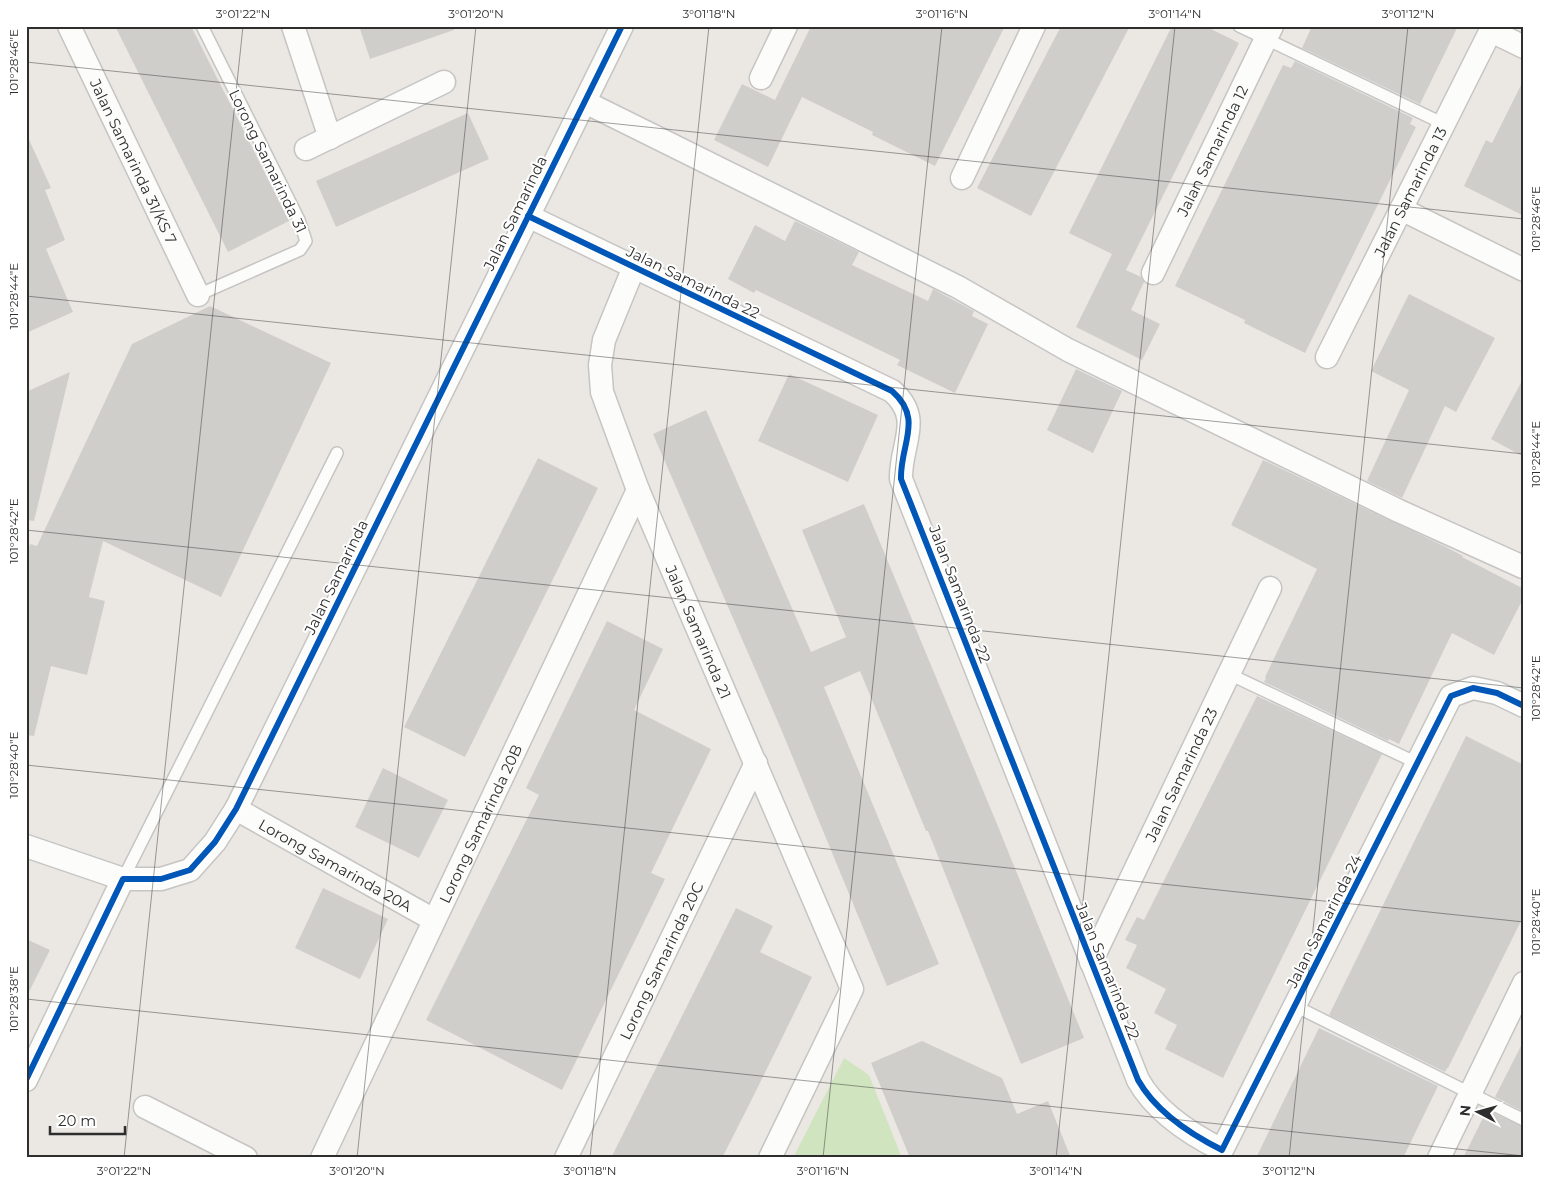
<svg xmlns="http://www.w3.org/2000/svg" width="1550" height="1184" font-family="Montserrat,sans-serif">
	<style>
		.green { fill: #d0e4bf }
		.building { fill: #d0cecb }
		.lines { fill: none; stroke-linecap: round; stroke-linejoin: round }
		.lane-casing { stroke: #c6c5c4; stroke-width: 14 }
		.street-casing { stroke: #c6c5c4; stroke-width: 25 }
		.lane { stroke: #fcfcfb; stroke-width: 11 }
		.street { stroke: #fcfcfb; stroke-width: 22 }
		.cycleway-casing { stroke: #fff; stroke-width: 9 }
		.cycleway { stroke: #0057b8; stroke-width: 6 }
		.ticks { fill: none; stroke: #2e2e2e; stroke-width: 1; stroke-opacity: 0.45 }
		.labels { text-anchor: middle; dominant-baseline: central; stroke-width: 4; stroke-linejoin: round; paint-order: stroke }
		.street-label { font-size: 15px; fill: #2e2e2e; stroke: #fff }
		.neatline { fill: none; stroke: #2e2e2e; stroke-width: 2 }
		.ticks-label { font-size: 12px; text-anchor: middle; fill: #2e2e2e }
	</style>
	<rect width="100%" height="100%" fill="#ebe8e4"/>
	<!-- green -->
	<path class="green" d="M844,1058L869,1075L902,1158H793Z"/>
	<!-- building -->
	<g class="building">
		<path d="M115,26H191L289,221L228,252Z"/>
		<path d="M359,26H454V30L370,59Z"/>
		<path d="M811,26H1005L935,166L872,135L873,132L802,97L768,167L714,140L742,84L775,100Z"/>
		<path d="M1061,26H1130L1031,216L977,188Z"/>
		<path d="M1172,26H1205L1239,43L1126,270L1141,277L1144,282L1131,310L1160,324L1142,360L1076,327L1112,254L1069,233Z"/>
		<path d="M1312,26H1458L1420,104L1302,48Z"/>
		<path d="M1295,61L1413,118L1410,124L1416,127L1305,353L1244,323L1245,320L1175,286L1283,65L1291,68Z"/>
		<path d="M1524,79V216L1464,186L1486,140L1492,143Z"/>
		<path d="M468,113L489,159L336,227L316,181Z"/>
		<path d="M26,133L51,188L45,190L65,240L46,249L73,312L26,333Z"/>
		<path d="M795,221L859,252L852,265L928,301L933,289L974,311L972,316L988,324L955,393L897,365L900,360L756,290L754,293L728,279L755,225L785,241Z"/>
		<path d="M1409,294L1495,338L1456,412L1445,406L1402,498L1367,481L1409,390L1371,371Z"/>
		<path d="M210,306L331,363L221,597L103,541L89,597L105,601L87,675L51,666L34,736L26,735V560L30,544L37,546L132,344Z"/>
		<path d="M1076,369L1122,391L1093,453L1047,430Z"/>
		<path d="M70,372L34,521L26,520V392Z"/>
		<path d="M789,374L878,415L848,482L758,441Z"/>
		<path d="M1524,377V457L1491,439Z"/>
		<path d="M706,410L811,652L846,637L802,530L864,504L997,824L1084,1038L1021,1064L928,831H926L860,671L824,687L939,964L887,986L781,729L653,434Z"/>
		<path d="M538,458L598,488L465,757L404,727Z"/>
		<path d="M1263,460L1444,546L1463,556L1462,557L1524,589V597L1494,655L1452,633L1399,744L1389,739L1388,741L1264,682L1266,678L1265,677L1317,569L1231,525Z"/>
		<path d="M607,621L663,649L634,710L711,749L651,873L665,879L562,1090L426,1020L539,795L526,788Z"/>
		<path d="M1257,696L1382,754L1223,1078L1165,1049L1177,1025L1154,1013L1166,989L1126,968L1137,945L1125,940L1137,917L1144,920Z"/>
		<path d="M1466,736L1524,765V915L1448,1068H1447L1445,1072L1329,1015Z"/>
		<path d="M383,768L448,800L419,858L355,827Z"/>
		<path d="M323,888L388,919L360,979L295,948Z"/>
		<path d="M736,908L773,926L760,952L812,977L752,1099L722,1158H611Z"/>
		<path d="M26,939L50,950L26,998Z"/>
		<path d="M1319,1028L1438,1086L1403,1158H1256Z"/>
		<path d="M1524,1040V1112L1495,1097Z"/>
		<path d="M922,1041L1002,1078L1017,1114L1048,1101L1071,1158H910L871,1063Z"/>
		<path d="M1487,1110L1524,1127V1158H1463Z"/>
	</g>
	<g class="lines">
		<!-- lane casing -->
		<g class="lane-casing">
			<g id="lane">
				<path d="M1239,26L1444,124"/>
				<path d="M198,295L300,250L306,241L299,220L202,26"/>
				<path d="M1229,674L1417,763"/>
				<path d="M123,879L337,453"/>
				<path d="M1295,1006L1524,1120"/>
			</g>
		</g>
		<!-- street casing -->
		<g class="street-casing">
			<g id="street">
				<path id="s1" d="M69,26L198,295"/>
				<path d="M293,26L330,138"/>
				<path d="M1491,31L1524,47"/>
				<path d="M761,78L786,26"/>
				<path d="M585,102L958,287L1068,350L1399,511L1523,567"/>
				<path d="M306,149L444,82"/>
				<path d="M962,178L1034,26"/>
				<path d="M1401,209L1524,270"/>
				<path d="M528,216L892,391C924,419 900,444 901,479L1138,1080C1156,1112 1190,1134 1222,1150L1451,696L1473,688L1497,693L1524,706"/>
				<path id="s2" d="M634,267L604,340L600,365L602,392L638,490L852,989L770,1158"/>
				<path id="s3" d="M1153,273L1272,26"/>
				<path id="s4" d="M1327,357L1493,26"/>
				<path id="s5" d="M236,809L434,920"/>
				<path d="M26,846L123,879"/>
				<path id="s6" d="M1091,962L1270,588"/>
				<path d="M26,1080L123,879H161L190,870L215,842L236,809L622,26"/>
				<path d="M145,1107L246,1158"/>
				<path id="s7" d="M322,1158L638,490"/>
				<path id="s8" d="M566,1158L756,763"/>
				<path d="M1439,1158L1524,983"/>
			</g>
		</g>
		<!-- lane -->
		<use href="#lane" class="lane"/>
		<!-- street -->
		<use href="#street" class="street"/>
		<!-- cycleway casing -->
		<g class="cycleway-casing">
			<g id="cycleway">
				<path d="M528,216L892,391C924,419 900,444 901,479L1138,1080C1156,1112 1190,1134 1222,1150L1451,696L1473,688L1497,693L1524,706"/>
				<path d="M26,1080L123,879H161L190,870L215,842L236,809L622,26"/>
			</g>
		</g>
		<!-- cycleway -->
		<use href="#cycleway" class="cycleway"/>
	</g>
	<!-- ticks -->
	<path class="ticks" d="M26,62L1524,219M26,296L1524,454M26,530L1524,688M26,765L1524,922M26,999L1524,1156M124,1158L243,26M357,1158L476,26M590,1158L709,26M823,1158L942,26M1056,1158L1175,26M1289,1158L1408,26M1522,1158L1524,1142"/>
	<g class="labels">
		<!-- street labels -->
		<g class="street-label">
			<text stroke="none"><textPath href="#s3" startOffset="136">Jalan Samarinda 12</textPath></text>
			<text stroke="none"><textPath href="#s1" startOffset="150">Jalan Samarinda 31/KS 7</textPath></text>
			<text transform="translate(268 161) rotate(64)">Lorong Samarinda 31</text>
			<text stroke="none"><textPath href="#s4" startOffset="185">Jalan Samarinda 13</textPath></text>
			<text transform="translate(515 213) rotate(-64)">Jalan Samarinda</text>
			<text transform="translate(693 282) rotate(26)">Jalan Samarinda 22</text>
			<text transform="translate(336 577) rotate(-64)">Jalan Samarinda</text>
			<text transform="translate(960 594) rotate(69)">Jalan Samarinda 22</text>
			<text stroke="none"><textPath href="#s2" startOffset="390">Jalan Samarinda 21</textPath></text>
			<text stroke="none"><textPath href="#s6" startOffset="208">Jalan Samarinda 23</textPath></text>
			<text stroke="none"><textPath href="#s7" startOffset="370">Lorong Samarinda 20B</textPath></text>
			<text stroke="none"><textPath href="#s5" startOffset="114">Lorong Samarinda 20A</textPath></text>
			<text transform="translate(1324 921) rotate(-63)">Jalan Samarinda 24</text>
			<text stroke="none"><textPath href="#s8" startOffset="219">Lorong Samarinda 20C</textPath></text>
			<text transform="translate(1108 971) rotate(68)">Jalan Samarinda 22</text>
		</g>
	</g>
	<!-- border -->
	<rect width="1550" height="1184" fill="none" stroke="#ffffff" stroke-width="55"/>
	<!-- north arrow -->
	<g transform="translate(1478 1112) rotate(276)" stroke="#ffffff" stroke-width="4" paint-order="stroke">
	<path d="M0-4L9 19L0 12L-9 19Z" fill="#2e2e2e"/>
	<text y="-8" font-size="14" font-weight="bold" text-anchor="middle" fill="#2e2e2e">N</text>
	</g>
	<!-- scale -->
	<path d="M50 1126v8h75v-8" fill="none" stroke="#2e2e2e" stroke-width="2.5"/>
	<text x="58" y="1126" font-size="15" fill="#2e2e2e" stroke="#ffffff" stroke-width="4" paint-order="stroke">20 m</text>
	<rect x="28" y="28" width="1494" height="1128" class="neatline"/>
	<g class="ticks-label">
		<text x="243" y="18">3°01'22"N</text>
		<text x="476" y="18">3°01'20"N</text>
		<text x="709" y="18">3°01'18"N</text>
		<text x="942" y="18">3°01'16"N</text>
		<text x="1175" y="18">3°01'14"N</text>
		<text x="1408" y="18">3°01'12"N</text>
		<text transform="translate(14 62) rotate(-90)" y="4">101°28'46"E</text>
		<text transform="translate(1536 219) rotate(-90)" y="4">101°28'46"E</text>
		<text transform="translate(14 296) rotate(-90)" y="4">101°28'44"E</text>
		<text transform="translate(1536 454) rotate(-90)" y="4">101°28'44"E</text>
		<text transform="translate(14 531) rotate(-90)" y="4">101°28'42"E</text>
		<text transform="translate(1536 688) rotate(-90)" y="4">101°28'42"E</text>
		<text transform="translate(14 765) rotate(-90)" y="4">101°28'40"E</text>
		<text transform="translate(1536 922) rotate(-90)" y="4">101°28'40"E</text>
		<text transform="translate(14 999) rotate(-90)" y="4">101°28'38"E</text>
		<text x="124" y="1175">3°01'22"N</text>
		<text x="357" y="1175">3°01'20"N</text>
		<text x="590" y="1175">3°01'18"N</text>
		<text x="823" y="1175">3°01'16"N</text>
		<text x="1056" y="1175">3°01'14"N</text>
		<text x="1289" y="1175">3°01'12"N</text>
	</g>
</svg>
